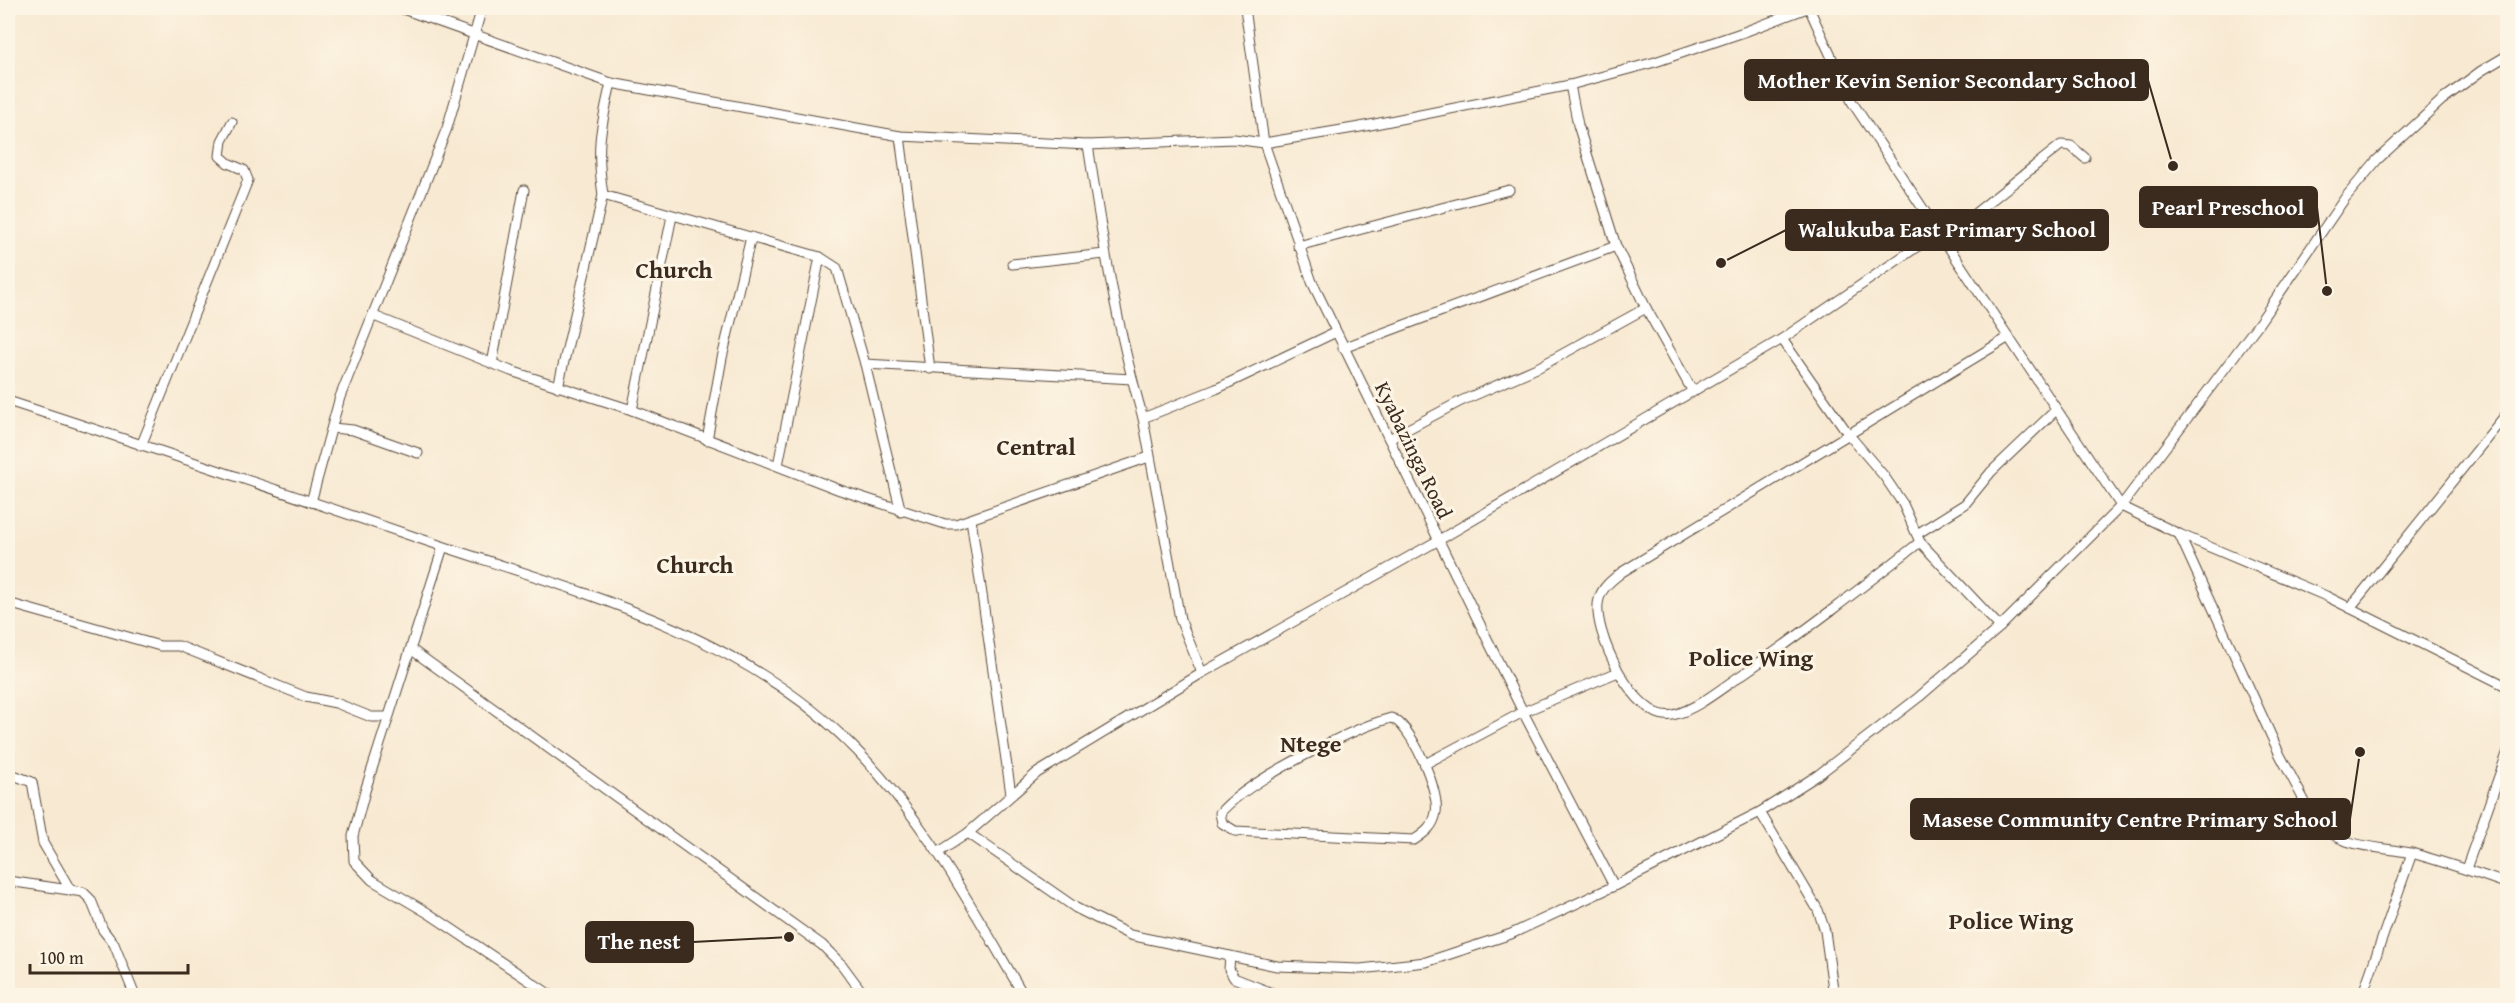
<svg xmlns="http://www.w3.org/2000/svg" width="2515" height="1003" font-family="'Gentium Book Plus',serif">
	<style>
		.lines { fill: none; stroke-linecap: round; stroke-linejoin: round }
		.street-casing { stroke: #574739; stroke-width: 11 }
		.street { stroke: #fff; stroke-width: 9 }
		.labels { text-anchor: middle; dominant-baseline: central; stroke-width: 6; stroke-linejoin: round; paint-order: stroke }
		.street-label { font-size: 21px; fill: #3b2a1e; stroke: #fcf5e5 }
		.quarter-label { font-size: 24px; font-weight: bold; fill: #3b2a1e; stroke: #fcf5e5 }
		.leader { fill: none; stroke: #3b2a1e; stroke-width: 2 }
		.callout-dot { fill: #3b2a1e; stroke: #fcf5e5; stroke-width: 2 }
		.callout { fill: #3b2a1e; stroke: #3b2a1e; stroke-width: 2 }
		.callout-label { font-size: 22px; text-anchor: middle; font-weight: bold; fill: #fff }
	</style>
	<rect width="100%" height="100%" fill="#fcf5e5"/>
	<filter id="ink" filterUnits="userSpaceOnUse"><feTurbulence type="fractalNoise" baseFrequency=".0167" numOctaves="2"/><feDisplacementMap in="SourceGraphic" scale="12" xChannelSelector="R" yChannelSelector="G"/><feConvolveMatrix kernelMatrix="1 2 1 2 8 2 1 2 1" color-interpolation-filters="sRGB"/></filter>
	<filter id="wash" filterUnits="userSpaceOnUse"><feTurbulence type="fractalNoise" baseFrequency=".008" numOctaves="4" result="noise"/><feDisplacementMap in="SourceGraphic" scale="24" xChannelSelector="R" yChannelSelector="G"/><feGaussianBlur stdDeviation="1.35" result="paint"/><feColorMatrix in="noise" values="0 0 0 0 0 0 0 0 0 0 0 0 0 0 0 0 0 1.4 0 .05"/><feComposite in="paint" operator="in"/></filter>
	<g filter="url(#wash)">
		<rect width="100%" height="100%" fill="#f8e9d2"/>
	</g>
	<g filter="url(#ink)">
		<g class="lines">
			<!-- street casing -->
			<g class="street-casing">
				<g id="street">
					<path d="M400,8L611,83L900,136L1088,145L1234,139L1264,143L1360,127L1570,85L1655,62L1744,32L1807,8"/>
					<path d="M1245,8L1264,143L1312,282L1523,712L1614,886"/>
					<path d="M1809,8L1852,102L2121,506L2179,534L2326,596L2508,687"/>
					<path d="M611,83C600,131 596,147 603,195L820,257L837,268L865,364L901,512"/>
					<path d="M1570,85L1578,125L1616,246L1646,308L1693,392"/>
					<path d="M900,136L930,369"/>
					<path d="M1088,145C1102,237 1117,329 1143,418"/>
					<path d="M1944,238L2061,145L2071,146L2085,158"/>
					<path d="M1298,246L1509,190"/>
					<path d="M1012,264L1105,254"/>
					<path d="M374,316L511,371L632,410L840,490L945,524H956L1149,457"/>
					<path d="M1782,339L1849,435L1884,476L1903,504L1920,542L2000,627"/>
					<path d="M1343,348L1616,246"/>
					<path d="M492,364L524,190"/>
					<path d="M865,364L1132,379"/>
					<path d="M558,387L603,195"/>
					<path d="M8,401C144,445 280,491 415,537C561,587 726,626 841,735C919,808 970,904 1024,996"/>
					<path d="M632,410L672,216"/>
					<path d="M332,428L353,430L418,453"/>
					<path d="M1389,439L1461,401L1539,367L1646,308"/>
					<path d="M707,440L722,358L751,237"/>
					<path d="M141,446L248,180L244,170L228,163L220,156L222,141L232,122"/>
					<path d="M778,465L820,257"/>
					<path d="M311,502L340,397L447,128L482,8"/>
					<path d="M971,519L1011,794"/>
					<path d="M1917,534L1965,504L1991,472L2056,410"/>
					<path d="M2179,534L2280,755L2314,819C2342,851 2378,845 2415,854C2447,863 2477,873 2508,884"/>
					<path d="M1920,542C1861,588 1802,634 1740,676C1719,690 1697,709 1673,715C1636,724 1590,629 1599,599C1602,587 1613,579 1622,572L2009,337"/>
					<path d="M443,547L365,791L353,836L354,861L372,880L428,913L552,996"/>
					<path d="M8,603L160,646H179L306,697L336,703L371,717H387"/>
					<path d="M2350,608L2508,412"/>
					<path d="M412,650L822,945L842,965L865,996"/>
					<path d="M1202,673L1180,619L1143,418L1216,389L1334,333"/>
					<path d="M1391,718C1411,723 1440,792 1436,812C1434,826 1425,833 1414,840L1235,831L1222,823L1220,813C1247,781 1350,729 1391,718Z"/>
					<path d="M1425,764L1523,712L1618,672"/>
					<path d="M8,773L32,782L43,843L71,891"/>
					<path d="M1760,812L1818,910L1825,931L1834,996"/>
					<path d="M968,833L1076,908L1130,935L1277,966L1360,969L1426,962L1511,934L1614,886L1760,812L1818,775L1919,697L2000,627L2121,506L2259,323L2345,198L2377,160L2442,100L2481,71L2508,55"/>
					<path d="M939,852L968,833L1037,773L1202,673L1439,540L1782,339L1940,231"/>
					<path d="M2466,869L2508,751"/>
					<path d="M8,881L83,892L91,900L103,930L114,944L135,996"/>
					<path d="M1230,956L1229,969L1234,978L1280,996"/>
					<path d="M2362,996L2412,853"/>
				</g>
			</g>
			<!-- street -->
			<use href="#street" class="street"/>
		</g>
	</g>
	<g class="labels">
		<!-- street labels -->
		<g class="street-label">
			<text transform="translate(1414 450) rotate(64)">Kyabazinga Road</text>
		</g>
		<!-- quarter labels -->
		<g class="quarter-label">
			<text x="674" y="269">Church</text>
			<text x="1036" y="446">Central</text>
			<text x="695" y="564">Church</text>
			<text x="1751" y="657">Police Wing</text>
			<text x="1311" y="743">Ntege</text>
			<text x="2011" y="920">Police Wing</text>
		</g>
	</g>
	<!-- callouts -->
	<path class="leader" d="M2173 166L2148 80M2327 291L2317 207M1721 263L1786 230M2360 752L2350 819M789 937L693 942"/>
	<g class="callout-dot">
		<circle cx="2173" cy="166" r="6"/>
		<circle cx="2327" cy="291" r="6"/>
		<circle cx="1721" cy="263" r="6"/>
		<circle cx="2360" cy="752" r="6"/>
		<circle cx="789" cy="937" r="6"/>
	</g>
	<g class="callout">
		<rect x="1745" y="60" width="403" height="40" rx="6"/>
		<rect x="2140" y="187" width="177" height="40" rx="6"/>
		<rect x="1786" y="210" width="322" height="40" rx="6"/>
		<rect x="1911" y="799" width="439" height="40" rx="6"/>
		<rect x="586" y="922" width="107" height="40" rx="6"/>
	</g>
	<g class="callout-label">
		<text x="1947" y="88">Mother Kevin Senior Secondary School</text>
		<text x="2228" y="215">Pearl Preschool</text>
		<text x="1947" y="237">Walukuba East Primary School</text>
		<text x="2130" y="827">Masese Community Centre Primary School</text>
		<text x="639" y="949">The nest</text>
	</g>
	<!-- margin -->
	<rect width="2515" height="1003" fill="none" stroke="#fcf5e5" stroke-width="30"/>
	<!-- scale -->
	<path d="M30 964v9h158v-9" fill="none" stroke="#3b2a1e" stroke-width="3"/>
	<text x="39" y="964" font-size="18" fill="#3b2a1e" stroke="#fcf5e5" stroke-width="4.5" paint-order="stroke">100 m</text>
</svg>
